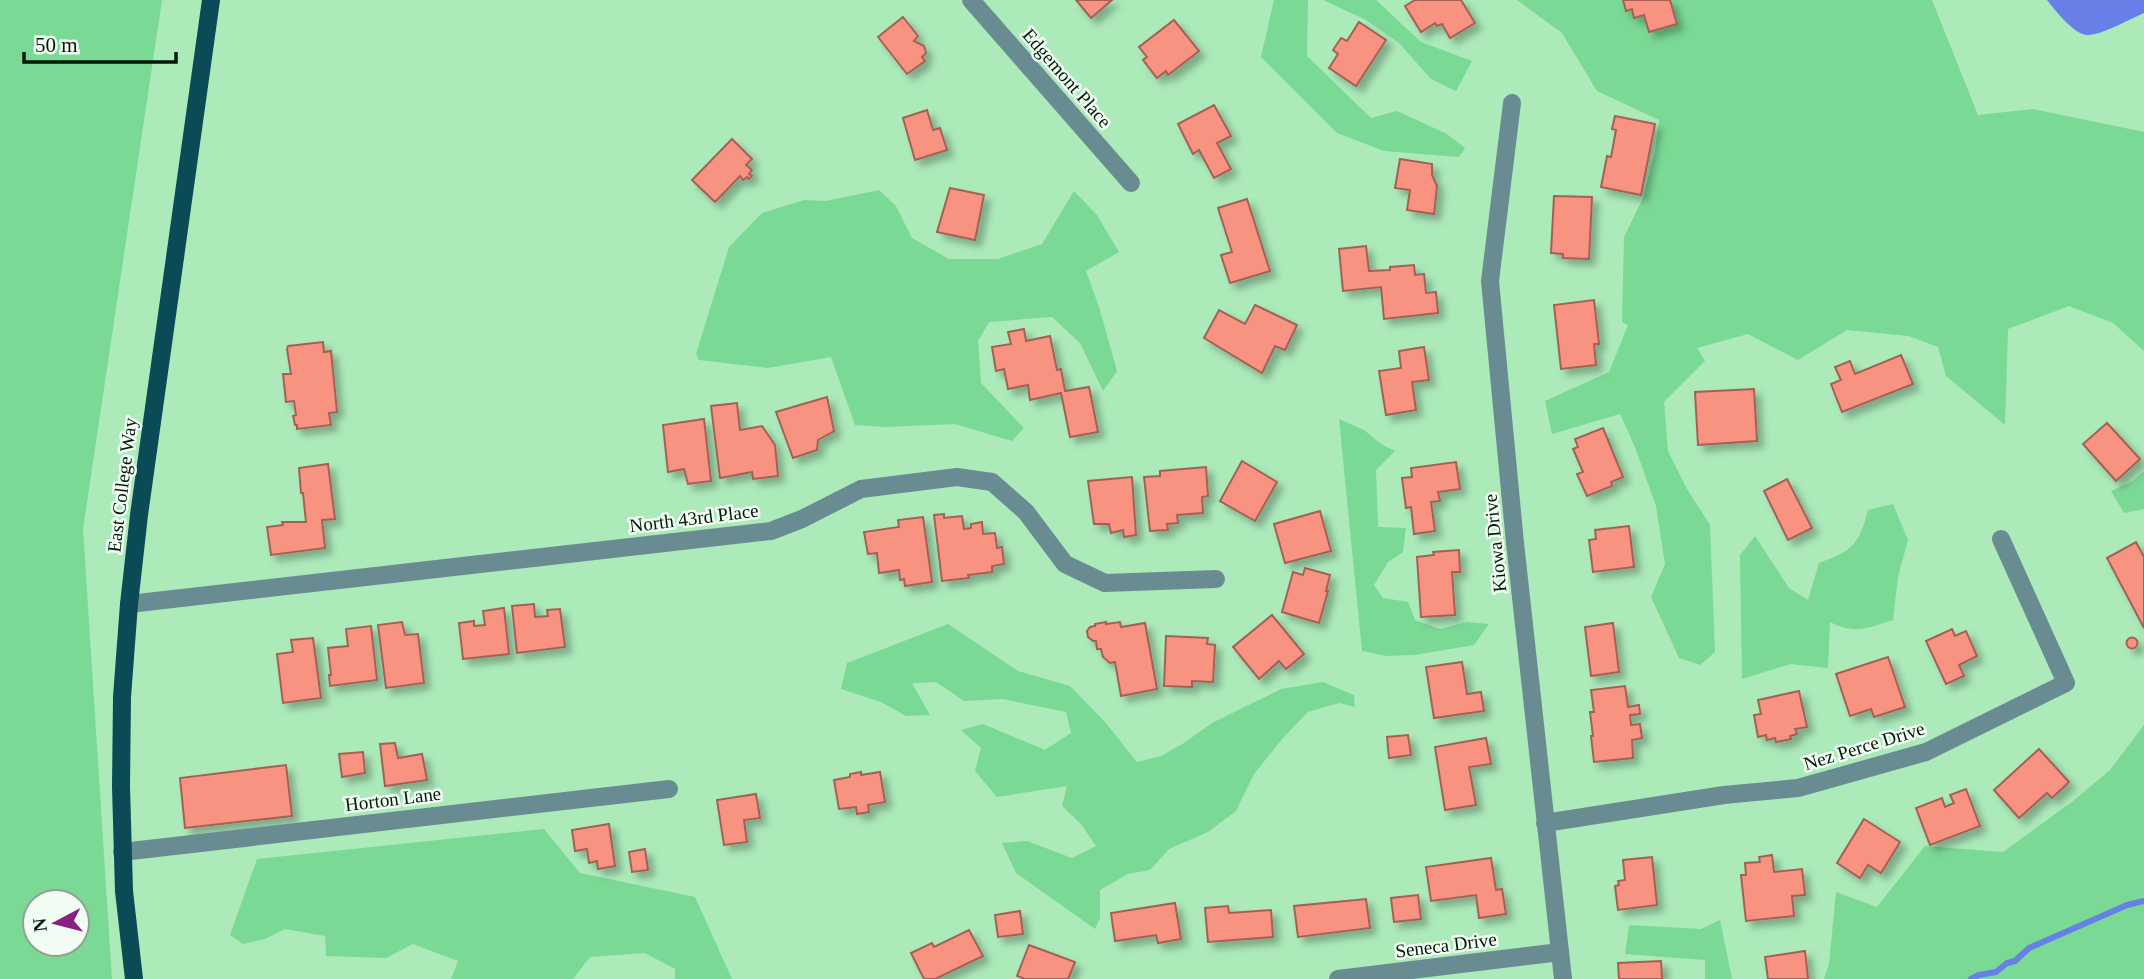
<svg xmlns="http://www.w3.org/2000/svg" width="2144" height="979" font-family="Georgia,serif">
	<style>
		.green { fill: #7ad994; fill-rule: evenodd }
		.water { fill: #677fe6 }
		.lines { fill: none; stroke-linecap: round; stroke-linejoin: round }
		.stream { stroke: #677fe6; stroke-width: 6 }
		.building { fill: #f79380; stroke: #a56154; stroke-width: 2; filter: url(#shadow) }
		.minor { stroke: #698c93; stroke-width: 18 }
		.major { stroke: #0a4b55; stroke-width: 18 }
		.labels { text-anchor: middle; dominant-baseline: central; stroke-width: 5; stroke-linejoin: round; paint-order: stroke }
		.street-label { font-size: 19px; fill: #011707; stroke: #f1fdf3 }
	</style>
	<defs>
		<filter id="shadow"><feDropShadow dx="6" dy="6" stdDeviation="3.5" flood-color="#0004"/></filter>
	</defs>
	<rect width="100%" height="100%" fill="#aceaba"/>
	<!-- green -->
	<g class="green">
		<path d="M0,0H162L83,529L112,979H0ZM35,902H77V944H35Z"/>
		<path d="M1274,0H1308L1307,56L1371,118L1397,111L1447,134L1465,148L1459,157L1384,151L1337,133L1261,57Z"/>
		<path d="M1323,0H1376L1421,42L1472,61L1456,91L1431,79L1399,43L1366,20Z"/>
		<path d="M1517,0H1932L1978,115L2033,109L2144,132V351L2113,323L2069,306L2008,329L2005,425L1946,376L1938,347L1909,336L1847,330L1798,360L1748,334L1697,348L1705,361L1664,402L1668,451L1687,489L1710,525L1715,652L1700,665L1679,658L1651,597L1665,564L1656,506L1635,447L1620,414L1552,434L1545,401L1609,372L1628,325L1622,322L1624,237L1643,198L1655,151L1659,120L1597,91L1562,33Z"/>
		<path d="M879,190L896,206L912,238L949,259H998L1042,244L1074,191L1097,215L1119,252L1086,271L1099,307L1117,371L1103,391L1080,343L1052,317L989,322L978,341L981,383L1024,428L1012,441L955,424L885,427L855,425L831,357L768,368L699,360L696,354L729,247L762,213L804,200L826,201Z"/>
		<path d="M1339,419L1364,430L1381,444L1395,451L1376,470L1378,527L1406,528L1403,552L1388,562L1374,585L1383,598L1408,602L1415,620L1440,629L1467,622L1489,624L1474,645L1414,655L1387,656L1362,651Z"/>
		<path d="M2144,471V509L2124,513L2111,491L2133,481Z"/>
		<path d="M1893,504L1908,540L1898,577L1893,620C1867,628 1855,635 1830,622L1828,668L1791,664L1742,679L1740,555L1755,536L1789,588L1808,600L1819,563C1852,551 1859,545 1868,510Z"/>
		<path d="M948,624L1018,671L1070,686L1105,722L1137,762L1161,756L1184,743L1212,723L1281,689L1323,682L1354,695L1355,707L1339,703L1308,712L1283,738L1254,774L1236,811L1208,832L1169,849L1150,870L1128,874L1100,890V918L1095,929L1016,873L1002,843L1027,841L1072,858L1096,846L1081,824L1062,806L1067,786L997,797L975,771L981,748L961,730L983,724L1045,750L1071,733L1066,712L1003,699L964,701L936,682L912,683L930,715L906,716L881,702L841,689L847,663Z"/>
		<path d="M2144,725V979H1824L1829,964L1836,892L1877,907L1925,846L2003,852L2073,801L2110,770Z"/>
		<path d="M544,829L580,873L695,897L732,979H675V969L645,953L590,957L573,979H451L458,961L413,944L386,958L326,956L325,936L285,929L265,939L243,944L230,935L257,859Z"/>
		<path d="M1720,920L1732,979H1705V960L1625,954L1629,925L1701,929Z"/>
	</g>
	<!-- water -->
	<path class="water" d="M2047,0H2144V13C2130,19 2102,35 2088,35C2074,35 2055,10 2047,0Z"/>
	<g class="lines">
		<!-- stream -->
		<path class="stream" d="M1971,979L1979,975L1996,972L2007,963L2015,961L2029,948L2127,905L2144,901"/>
	</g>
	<!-- building -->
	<g class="building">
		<path d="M1076,0H1112L1091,18Z"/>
		<path d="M1415,0H1461L1475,23L1450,38L1442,24L1437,26L1435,23L1421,32L1405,6Z"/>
		<path d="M1623,0H1670L1677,24L1649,32L1644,15L1634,18L1632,9L1626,11Z"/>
		<path d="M903,17L918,36L914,41L924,46L926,53L922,57L925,61L907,74L878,37Z"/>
		<path d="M1174,20L1199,51L1168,75L1166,71L1157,78L1143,60L1147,57L1139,47Z"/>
		<path d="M1359,22L1386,40L1356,86L1329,68L1338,54L1333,50L1341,38L1347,41Z"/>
		<path d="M1214,105L1231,136L1217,143L1231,169L1214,178L1199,150L1193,154L1178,124Z"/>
		<path d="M927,110L933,130L940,128L947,150L915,160L903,118Z"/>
		<path d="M1615,116L1655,124L1641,195L1601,187L1607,156L1611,157L1616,130L1612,129Z"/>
		<path d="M732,139L752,159L746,165L752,170L749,174L752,176L749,179L747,177L743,180L740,176L715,202L692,180Z"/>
		<path d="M1400,159L1432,164V175L1437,186L1434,214L1407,210L1410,190L1395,188Z"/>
		<path d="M950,188L984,195L975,240L937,232Z"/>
		<path d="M1554,196L1592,197L1589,259L1563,258V254L1551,253Z"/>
		<path d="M1247,199L1270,271L1230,283L1221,255L1232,252L1218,208Z"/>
		<path d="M1366,246L1369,271L1390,270V267L1414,265L1415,275L1424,274L1426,293L1436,292L1438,313L1384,319L1381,287L1343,291L1339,249Z"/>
		<path d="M1594,300L1599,344H1594L1596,365L1561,369L1554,305Z"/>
		<path d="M1255,305L1297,325L1285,350L1275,346L1262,373L1204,338L1219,310L1245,324Z"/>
		<path d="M1024,329L1026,341L1050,336L1057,370L1061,369L1065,391L1089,387L1098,432L1070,437L1061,393L1030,400L1028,385L1008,389L1004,369L996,371L992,347L1011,344L1008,332Z"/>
		<path d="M323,342L324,352L331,351L337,412L329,413L331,425L297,429V425H295L293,416L296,415L294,401L286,402L283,374H291L287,349L288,346Z"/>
		<path d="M1424,347L1429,380L1412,382L1416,410L1386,415L1379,371L1401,368L1399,351Z"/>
		<path d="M1901,355L1913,384L1842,412L1831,384L1841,380L1835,367L1850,361L1855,374Z"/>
		<path d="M1754,389L1757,441L1698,445L1695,392Z"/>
		<path d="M827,397L834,431L818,440L817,450L793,458L776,412Z"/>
		<path d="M737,403L740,430L762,426L775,445L778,476L753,479L752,472L720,478L711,406Z"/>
		<path d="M704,419L711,481L688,484L684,469L668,472L663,425Z"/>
		<path d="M2107,423L2140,459L2116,481L2083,444Z"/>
		<path d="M1603,428L1623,477L1611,482L1612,486L1587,496L1577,474L1583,472L1573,449L1578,447L1575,439Z"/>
		<path d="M1242,461L1277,482L1255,521L1220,501Z"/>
		<path d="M1456,462L1460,489L1438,492L1440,501L1431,502L1435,531L1414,534L1411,507L1406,508L1402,478L1412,477L1411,468Z"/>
		<path d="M328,464L335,519L322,520L325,548L271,555L267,527L283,525L282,522H306L303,493H301L299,468Z"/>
		<path d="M1206,467L1208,496L1202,497L1203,513L1177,515L1178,523L1167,524L1168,530L1150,531L1144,477L1160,476V471Z"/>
		<path d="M1132,477L1136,535L1124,537L1123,530L1111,533L1109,524H1094L1088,481Z"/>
		<path d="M1787,479L1812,528L1788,540L1764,491Z"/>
		<path d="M1320,511L1331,551L1285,563L1274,524Z"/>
		<path d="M944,514V518L962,516L964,529L971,528V524L982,522L983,534L995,533L997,548L1002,547L1004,564L992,566V572L968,575L969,578L942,581L934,515Z"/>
		<path d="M923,517L932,582L905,586L904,579L900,580L899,570L879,573L877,553L868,554L864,532L899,527L898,520Z"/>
		<path d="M1629,526L1634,567L1593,572L1589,540L1596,539L1595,530Z"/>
		<path d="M2136,542L2144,557V628L2107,558Z"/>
		<path d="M1459,550L1460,572H1452L1455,615L1421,617L1417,557L1434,555L1433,552Z"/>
		<path d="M1305,568L1330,575L1326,591H1328L1319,623L1282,612L1293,572L1303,575Z"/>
		<path d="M534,604L535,617L548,616L547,610L560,609L565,647L517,653L512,606Z"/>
		<path d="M504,608L509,654L463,659L459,623L474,621V626L485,625L483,611Z"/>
		<path d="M1272,615L1304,654L1286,669L1279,661L1259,679L1233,647Z"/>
		<path d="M402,622L405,635L418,634L424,683L386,688L378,625Z"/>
		<path d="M1106,622V624L1120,622L1121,627L1145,623L1157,689L1121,696L1115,662L1110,663L1103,657L1101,649H1097L1096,641H1093L1088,637L1087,631L1090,627L1095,626V624Z"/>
		<path d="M1613,623L1619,672L1591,676L1585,627Z"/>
		<path d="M371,626L377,680L330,686L329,675H331L328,648L348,646L346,629Z"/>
		<path d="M1952,629L1955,636L1966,631L1977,656L1959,665L1964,676L1946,684L1926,641Z"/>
		<path d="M1166,636L1208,638L1207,644L1215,645L1213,682L1192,681V687L1164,686Z"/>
		<circle cx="2132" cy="643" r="5.5"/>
		<path d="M313,638L321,698L283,703L277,654L293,652L291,640Z"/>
		<path d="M1888,657L1905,707L1874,717L1871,709L1850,716L1836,674Z"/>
		<path d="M1462,662L1467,694L1481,692L1484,711L1434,718L1426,667Z"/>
		<path d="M1625,686L1628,707L1639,705L1640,714L1630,715L1631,725L1640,724L1642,738L1632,740L1633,758L1594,762L1591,736H1593L1590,712H1594L1591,690Z"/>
		<path d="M1799,691L1807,727L1795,729L1797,734L1790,736L1791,739L1776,742L1775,738L1767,740L1766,735L1758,737L1754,715L1761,714L1758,700Z"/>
		<path d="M1408,735L1411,755L1389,758L1387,737Z"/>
		<path d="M1486,738L1491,764L1469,767L1476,805L1445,810L1435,747Z"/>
		<path d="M395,743L398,758L422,754L427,780L385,786L380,744Z"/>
		<path d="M2039,749L2069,782L2052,798L2047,793L2019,818L1994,790Z"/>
		<path d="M363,752L365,773L342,777L339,754Z"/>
		<path d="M286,765L292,816L185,828L180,778Z"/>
		<path d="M861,772V775L880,772L885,802L868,805L869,812L857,814L856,807L839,809L834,780L850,777V774Z"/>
		<path d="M1966,789L1980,826L1930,845L1916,808L1942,798L1945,807L1954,803L1950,795Z"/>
		<path d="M756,794L760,818L744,820L747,842L724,845L717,800Z"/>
		<path d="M1864,819L1900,842L1881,873L1868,865L1860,878L1837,863Z"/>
		<path d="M609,824L615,866L598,869L597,861L589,863L587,849L575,851L572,830Z"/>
		<path d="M645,849L648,870L632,872L629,852Z"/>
		<path d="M1772,855L1774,872L1802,869L1805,895L1792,896L1794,916L1746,921L1741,875H1746L1745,863L1760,862L1759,857Z"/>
		<path d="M1652,857L1657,905L1618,910L1615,886L1619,885L1618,881L1625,880L1623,860Z"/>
		<path d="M1491,858L1496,890L1502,889L1506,914L1479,918L1476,895L1431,901L1426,867Z"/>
		<path d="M1418,895L1421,919L1394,922L1391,898Z"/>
		<path d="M1366,899L1370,928L1298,937L1294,906Z"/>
		<path d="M1175,903L1181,939L1158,943L1156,935L1115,941L1111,913Z"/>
		<path d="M1228,906L1229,913L1271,910L1273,937L1208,942L1205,908Z"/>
		<path d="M1020,911L1023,934L998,937L995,915Z"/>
		<path d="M969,930L983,956L935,979H924L911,953L932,943L934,947Z"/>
		<path d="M1029,945L1075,962L1068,979H1025L1017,976Z"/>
		<path d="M1805,951L1808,979H1768L1765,957Z"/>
		<path d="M1661,961L1662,979H1619L1618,963Z"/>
	</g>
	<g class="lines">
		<!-- minor -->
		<g class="minor">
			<path d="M971,0L1131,183"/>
			<path d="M1512,103L1490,281L1515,543L1563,979"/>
			<path d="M129,604L771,531L802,519L861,489L957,477L992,482L1026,512L1065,564L1105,583L1216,579"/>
			<path d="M1545,823L1724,795L1798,788L1926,752L2066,683L2001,539"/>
			<path d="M122,852L669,789"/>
			<path d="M1338,979L1560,952"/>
		</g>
		<!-- major -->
		<path class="major" d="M134,979L124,891L121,787L122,697L129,604L139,515L211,0"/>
	</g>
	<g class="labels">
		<!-- street labels -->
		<g class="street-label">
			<text transform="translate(1067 78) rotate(49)">Edgemont Place</text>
			<text transform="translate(122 485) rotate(-83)">East College Way</text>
			<text transform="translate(694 518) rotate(-7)">North 43rd Place</text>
			<text transform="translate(1495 543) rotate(-96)">Kiowa Drive</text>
			<text transform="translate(1864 746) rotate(-17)">Nez Perce Drive</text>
			<text transform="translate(393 799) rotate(-7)">Horton Lane</text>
			<text transform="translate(1446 945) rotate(-7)">Seneca Drive</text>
		</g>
	</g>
	<!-- north arrow -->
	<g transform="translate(56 923) rotate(263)"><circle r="33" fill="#f1fdf3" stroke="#91a195" stroke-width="2"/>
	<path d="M0-5L12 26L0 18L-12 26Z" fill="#8b1f83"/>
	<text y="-10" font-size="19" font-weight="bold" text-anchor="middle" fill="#011707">N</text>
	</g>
	<!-- scale -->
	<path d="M24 52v10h152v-10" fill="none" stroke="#011707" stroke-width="3.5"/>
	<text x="35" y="52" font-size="21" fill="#011707" stroke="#f1fdf3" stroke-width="5" paint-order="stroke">50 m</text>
</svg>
